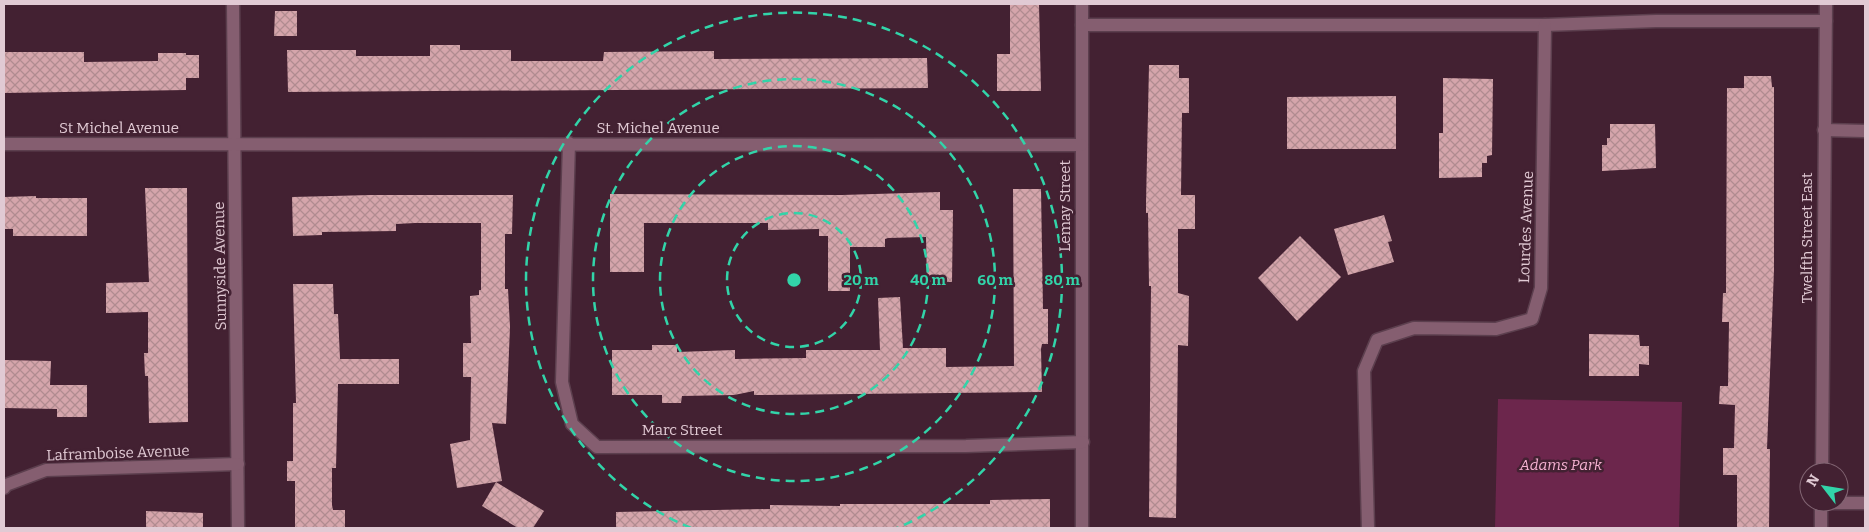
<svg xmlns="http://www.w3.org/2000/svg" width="1869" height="532" font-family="Bitter,serif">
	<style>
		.green { fill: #6c264c }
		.building { fill: url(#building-cross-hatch) }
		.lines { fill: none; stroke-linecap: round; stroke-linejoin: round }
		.minor-casing { stroke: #5c3f4e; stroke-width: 15 }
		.minor { stroke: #855e70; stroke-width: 12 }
		.ring { fill: none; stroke: #32d4a9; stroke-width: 2.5; stroke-dasharray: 9 6 }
		.labels { text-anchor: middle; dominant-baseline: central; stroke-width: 5; stroke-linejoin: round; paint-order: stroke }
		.street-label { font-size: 15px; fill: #e1cad4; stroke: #432132 }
		.park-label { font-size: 15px; font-style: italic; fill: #f6b2d2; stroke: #432132 }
		.centre { fill: #32d4a9; stroke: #432132; stroke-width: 2.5 }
		.ring-label { font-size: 15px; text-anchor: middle; font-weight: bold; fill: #32d4a9; stroke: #432132; stroke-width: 5; stroke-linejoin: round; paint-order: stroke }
	</style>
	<defs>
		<pattern id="building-cross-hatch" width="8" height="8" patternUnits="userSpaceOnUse" patternTransform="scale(1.25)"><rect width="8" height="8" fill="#d5a5ab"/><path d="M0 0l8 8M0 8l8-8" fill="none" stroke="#b18b90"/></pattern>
	</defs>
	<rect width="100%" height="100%" fill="#432132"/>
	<!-- green -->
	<path class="green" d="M1498,399L1682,402L1679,528H1495Z"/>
	<!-- building -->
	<g class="building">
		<path d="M1010,4H1039L1041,91H997V54H1010Z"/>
		<path d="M275,11H297V36H274Z"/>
		<path d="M430,45H460V50H511V61H603L604,52L714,51V59L927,58L928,88L288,92L287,50H356V56H430Z"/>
		<path d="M4,52H84V62L158,61V53H186V55H199V78H186V90L4,93Z"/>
		<path d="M1149,65H1179V78H1189V113H1182L1181,195H1195V229H1178V293L1189,296L1188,346L1178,345L1176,518L1149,517L1151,286H1149L1148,213H1146V203Z"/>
		<path d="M1744,76H1771L1772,87H1774V270L1767,449H1770L1769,528H1737V475H1723V448H1734L1735,405L1719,404L1720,386H1728L1729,322H1722L1723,293H1726L1727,88H1744Z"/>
		<path d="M1443,78L1493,79L1492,155L1487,156V163H1482V177L1439,178V133H1443Z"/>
		<path d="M1396,96V149H1287V97Z"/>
		<path d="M1610,124H1655L1656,168L1602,171V145H1607V138H1610Z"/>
		<path d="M145,188H187L188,422L149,423L148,376H145L144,353H148V312L106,313V283L149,282Z"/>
		<path d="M1013,189H1041L1043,309H1048V344H1042L1041,349L1042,392L754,395V391L734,395L682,396L681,403H662V395H612V350H652V345H677V352L735,350V359L806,358V350H880L878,298L900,297L903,348H946V367L1014,366Z"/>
		<path d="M940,192V210H953L952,282H927L926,237L888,238L885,239V247H850V291H828V236H819V229L768,230V223H644V272H610V194L842,195Z"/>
		<path d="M371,195H513L512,234H505V289H508L510,327L506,424L492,423L502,481L457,488L450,444L470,440L471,377H463V343H471L470,296L479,295V290H481V223H415L396,224V231L322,232V235L293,236L292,197Z"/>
		<path d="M36,196V198H87V236H13V229H4V197Z"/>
		<path d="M1384,215L1392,241L1388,242L1394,262L1348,275L1334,229Z"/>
		<path d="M1300,236L1341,277L1297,321L1258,278Z"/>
		<path d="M293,284H333L334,314H338L340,359H399V384H338L336,468H332V505L333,510H345V528H295V481H287V461H293V403H296Z"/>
		<path d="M1589,334L1639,335L1640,346H1649V365L1639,364V376H1589Z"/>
		<path d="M4,360L51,361L50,385H87V417H57V409L4,408Z"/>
		<path d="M496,482L544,511L533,528H518L482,506Z"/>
		<path d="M1050,499V528H616V512L770,509V505L840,506V504H990V500Z"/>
		<path d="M146,511L203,513V528H146Z"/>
	</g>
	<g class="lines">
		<!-- minor casing -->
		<g class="minor-casing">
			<g id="minor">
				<path d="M233,4L238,528"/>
				<path d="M1082,4V528"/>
				<path d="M1082,25H1545L1656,21H1826"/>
				<path d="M1824,130L1865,131"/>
				<path d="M569,143L562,382L572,424L597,447L966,446L1083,442"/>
				<path d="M4,144L1081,145"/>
				<path d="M1822,472L1826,4"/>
				<path d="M4,488L6,485L46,470L238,464"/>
				<path d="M1821,502V528"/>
				<path d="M1821,503H1865"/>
				<path d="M1368,528L1364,371L1377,340L1414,328L1496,329L1532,319L1541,288L1545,25"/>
			</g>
		</g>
		<!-- minor -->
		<use href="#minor" class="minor"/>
	</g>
	<!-- distance rings -->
	<g class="ring">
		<circle cx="794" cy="280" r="67"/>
		<circle cx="794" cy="280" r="134"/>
		<circle cx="794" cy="280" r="201"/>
		<path d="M691 528A268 268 0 1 1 897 528"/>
	</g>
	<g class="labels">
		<!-- street labels -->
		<g class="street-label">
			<text x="119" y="128">St Michel Avenue</text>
			<text x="658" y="128">St. Michel Avenue</text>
			<text transform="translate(1065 206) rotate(-90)">Lemay Street</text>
			<text transform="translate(1526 227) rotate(-88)">Lourdes Avenue</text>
			<text transform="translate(1807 238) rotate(-90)">Twelfth Street East</text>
			<text transform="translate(220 266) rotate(-91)">Sunnyside Avenue</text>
			<text x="682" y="430">Marc Street</text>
			<text transform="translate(118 453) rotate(-2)">Laframboise Avenue</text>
		</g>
		<!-- park labels -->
		<g class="park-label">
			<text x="1561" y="465">Adams Park</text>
		</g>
	</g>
	<circle cx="794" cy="280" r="8" class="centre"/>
	<g class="ring-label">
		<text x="861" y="285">20 m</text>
		<text x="928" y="285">40 m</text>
		<text x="995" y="285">60 m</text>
		<text x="1062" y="285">80 m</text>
	</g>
	<!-- border -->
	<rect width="1869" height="532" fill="none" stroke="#e1cad4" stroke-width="10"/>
	<!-- north arrow -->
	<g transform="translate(1824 487) rotate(301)"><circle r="24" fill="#432132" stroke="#826573"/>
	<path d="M0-4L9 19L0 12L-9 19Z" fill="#32d4a9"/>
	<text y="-8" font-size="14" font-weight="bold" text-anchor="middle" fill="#e1cad4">N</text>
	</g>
</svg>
